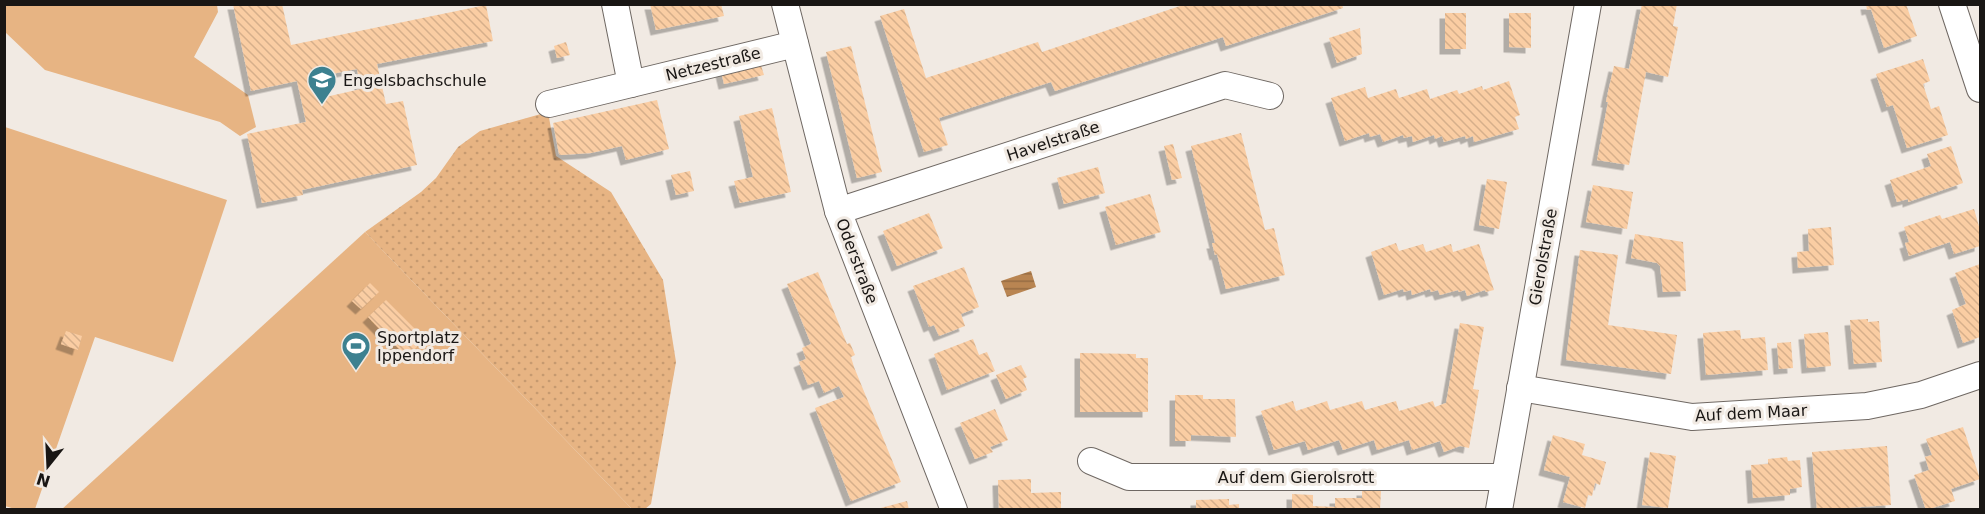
<svg xmlns="http://www.w3.org/2000/svg" width="1985" height="514" font-family="'DejaVu Sans',sans-serif">
	<style>
		.green { fill: #e7b483 }
		.park { fill: url(#park-dots) }
		.water { fill: url(#water-rules) }
		.building { fill: url(#building-back-hatch); fill-rule: evenodd; filter: url(#shadow) }
		.lines { fill: none; stroke-linecap: round; stroke-linejoin: round }
		.street-casing { stroke: #6f6863; stroke-width: 28 }
		.street { stroke: #fff; stroke-width: 26 }
		.labels { text-anchor: middle; dominant-baseline: central; stroke-width: 6; stroke-linejoin: round; paint-order: stroke }
		.street-label { font-size: 16px; fill: #191614; stroke: #f1eae3 }
		.poi-label { font-size: 16px; fill: #191614; stroke: #f1eae3; text-anchor: start }
	</style>
	<defs>
		<pattern id="park-dots" width="8" height="8" patternUnits="userSpaceOnUse" patternTransform="scale(1.5)"><rect width="8" height="8" fill="#e7b483"/><path d="M2 2h.1M6 6h.1" fill="none" stroke="#c69a70" stroke-width="1.8" stroke-linecap="round"/></pattern>
		<pattern id="water-rules" width="6" height="5" patternUnits="userSpaceOnUse" patternTransform="scale(1.5)"><rect width="6" height="5" fill="#b98552"/><path d="M0 2.5h6" fill="none" stroke="#966c43"/></pattern>
		<pattern id="building-back-hatch" width="6" height="6" patternUnits="userSpaceOnUse" patternTransform="scale(1.5)"><rect width="6" height="6" fill="#facda3"/><path d="M-1 5l2 2M0 0l6 6M5-1l2 2" fill="none" stroke="#d6af8b"/></pattern>
		<filter id="shadow"><feDropShadow dx="-5.5" dy="5.5" stdDeviation="0" flood-color="#0004"/></filter>
	</defs>
	<rect width="100%" height="100%" fill="#f1eae3"/>
	<!-- green -->
	<g class="green">
		<path d="M4,5H217L218,12L194,57L248,95L256,127L240,136L220,122L45,70L5,32Z"/>
		<path d="M5,127L227,200L173,362L95,337L35,509H15L5,506Z"/>
		<path d="M365,232L632,509L61,510Z"/>
	</g>
	<!-- park -->
	<path class="park" d="M548,112L556,156L611,192L663,280L676,362L651,504L645,509H632L365,232L421,192L436,178L458,147L480,131Z"/>
	<!-- water -->
	<path class="water" d="M1031,271L1036,287L1007,297L1001,281Z"/>
	<!-- building -->
	<g class="building">
		<path d="M233,4H282L291,45L486,5L493,41L377,64L386,104L403,101L417,165L302,190L303,195L262,203L247,134L306,122L297,81L251,91ZM357,69L361,89L321,98L316,77Z"/>
		<path d="M650,4H721L724,16L656,30Z"/>
		<path d="M1186,4L1213,6L1342,4L1343,8L1226,46L1223,37L1055,91L1051,82L939,118L948,145L924,152L880,16L904,9L926,78L1038,42L1042,52Z"/>
		<path d="M1642,4H1677L1673,26L1678,27L1668,77L1646,72L1629,165L1597,160L1608,102H1606L1608,92L1614,66L1629,69Z"/>
		<path d="M1866,4H1906L1917,36L1884,48L1871,9L1867,10Z"/>
		<rect x="1445" y="13" width="21" height="36"/>
		<path d="M1509,13H1531V48L1509,47Z"/>
		<path d="M1360,28L1362,54L1337,63L1329,38Z"/>
		<path d="M566,42L570,55L557,58L554,46Z"/>
		<path d="M851,46L882,172L857,178L826,52Z"/>
		<path d="M1923,59L1930,81L1923,84L1931,109L1939,106L1948,135L1907,148L1893,105L1887,107L1876,74Z"/>
		<path d="M760,62L764,75L724,84L721,71Z"/>
		<path d="M1509,81L1520,115L1515,117L1519,129L1474,142L1473,136L1466,139L1465,136L1444,142L1442,136L1435,139L1434,135L1413,142L1412,136L1404,138L1403,135L1383,142L1380,134L1370,137L1369,133L1345,141L1331,98L1365,87L1368,98L1396,89L1399,98L1427,89L1430,99L1457,90L1459,94L1482,86L1483,90Z"/>
		<path d="M657,100L669,149L626,160L622,146L591,153L561,155L559,154L553,123Z"/>
		<path d="M772,108L791,192L740,203L734,181L753,177L739,116Z"/>
		<path d="M1241,133L1265,230L1274,228L1285,275L1226,289L1217,254L1215,255L1212,243H1215L1191,146Z"/>
		<path d="M1173,144L1182,178L1172,180L1164,146Z"/>
		<path d="M1951,146L1963,183L1908,202V199L1897,202L1890,180L1931,166L1927,154Z"/>
		<path d="M1098,167L1105,193L1064,204L1057,178Z"/>
		<path d="M690,171L694,191L676,195L671,175Z"/>
		<path d="M1487,179L1507,182L1499,229L1479,225Z"/>
		<path d="M1593,185L1633,192L1627,229L1586,222Z"/>
		<path d="M1150,194L1161,232L1116,245L1105,207Z"/>
		<path d="M1974,209L1980,230V246L1954,254L1950,242L1909,256L1905,243L1909,242L1904,227L1940,215L1942,219Z"/>
		<path d="M929,213L943,248L897,266L883,231Z"/>
		<path d="M1831,227L1834,265L1798,268L1797,252L1809,251L1808,229Z"/>
		<path d="M1635,234L1683,242L1686,291L1663,292L1660,266L1657,263L1631,258Z"/>
		<path d="M1396,243L1399,251L1423,244L1426,252L1451,244L1453,252L1479,244L1494,290L1486,292L1485,290L1467,296L1465,290L1459,292L1458,290L1440,295L1438,290L1431,292L1430,289L1412,295L1411,290L1404,292L1403,289L1384,295L1371,252Z"/>
		<path d="M1580,250L1618,255L1608,325L1677,335L1671,374L1566,360Z"/>
		<path d="M1980,264V337L1963,343L1952,310L1966,304L1955,273Z"/>
		<path d="M964,267L979,307L961,314L965,326L939,336L934,325L929,327L913,286Z"/>
		<path d="M818,272L847,344L850,343L855,355L851,357L854,367L901,482L851,501L815,408L844,397L839,386L824,393L819,381L808,385L799,362L806,359L802,348L811,344L787,284Z"/>
		<path d="M370,283L379,292L361,309L352,301Z"/>
		<path d="M386,300L425,339L407,357L368,317Z"/>
		<path d="M1868,319V322L1879,321L1882,362L1854,364L1850,320Z"/>
		<path d="M1460,323L1484,327L1473,389L1479,390L1469,448L1460,446L1444,452L1440,441L1412,450L1409,440L1377,450L1374,440L1343,450L1339,440L1308,450L1305,441L1274,450L1261,411L1293,401L1296,411L1327,401L1330,410L1362,401L1365,410L1396,401L1399,411L1433,401L1435,407L1446,403Z"/>
		<path d="M1740,330L1741,339L1765,337L1768,370L1706,375L1703,333Z"/>
		<path d="M66,331L82,336L78,350L61,344Z"/>
		<path d="M1828,332L1831,366L1807,368L1804,334Z"/>
		<path d="M973,339L979,355L987,352L995,371L947,390L934,354Z"/>
		<path d="M1791,342L1793,368L1779,369L1777,343Z"/>
		<path d="M1080,353L1136,354V358H1148V412H1080Z"/>
		<path d="M1021,365L1027,377L1023,379L1027,390L1006,399L996,375Z"/>
		<path d="M1175,395H1203V399H1235L1236,437L1191,435V441H1175Z"/>
		<path d="M995,409L1008,440L990,447L993,452L975,459L960,423Z"/>
		<path d="M1963,427L1980,479L1951,489L1955,501L1926,510L1914,475L1929,470L1925,457L1932,455L1926,439Z"/>
		<path d="M1553,435L1585,444L1582,455L1606,462L1600,485L1595,483L1592,496L1588,495L1585,508L1563,502L1570,477L1544,470Z"/>
		<path d="M1887,446L1891,505L1817,510L1812,452Z"/>
		<path d="M1650,452L1676,456L1668,508L1642,505Z"/>
		<path d="M1787,457L1788,461L1800,460L1802,487L1790,489V495L1753,498L1751,465L1768,464V459Z"/>
		<path d="M1031,479V493L1061,492V510H999L998,480Z"/>
		<path d="M1362,490L1381,491L1380,510H1292V494L1313,495V506L1335,507V498H1362Z"/>
		<path d="M1229,499V505L1239,504V510H1196V500Z"/>
		<path d="M907,501L909,510H877V509Z"/>
	</g>
	<g class="lines">
		<!-- street casing -->
		<g class="street-casing">
			<g id="street">
				<path d="M615,4L631,84"/>
				<path d="M785,4L838,211L954,510"/>
				<path d="M1952,4L1980,89"/>
				<path d="M549,104L795,44"/>
				<path d="M838,211L1225,85L1270,96"/>
				<path d="M1520,388L1692,417L1867,406L1921,395L1980,375"/>
				<path d="M1091,461L1129,477H1504"/>
				<path d="M1499,510L1588,4"/>
			</g>
		</g>
		<!-- street -->
		<use href="#street" class="street"/>
	</g>
	<!-- icons -->
	<defs>
		<g id="school-pin" transform="scale(1.5)"><path d="M0 17L-7.5 6A9.5 9.5 0 1 1 7.5 6Z" fill="#3d8190" stroke="#f1eae3"/><path d="M0-5L7-2L0 1L-7-2ZM-4 1L0 2.5L4 1V4Q0 6-4 4Z" fill="#fff"/></g>
		<g id="stadium-pin" transform="scale(1.5)"><path d="M0 17L-7.5 6A9.5 9.5 0 1 1 7.5 6Z" fill="#3d8190" stroke="#f1eae3"/><path d="M0-5a6.5 5 0 1 0 0 10a6.5 5 0 1 0 0-10ZM-3.5-1.8h7v3.6h-7Z" fill="#fff"/></g>
	</defs>
	<g fill-rule="evenodd">
		<use href="#school-pin" x="322" y="80"/>
		<use href="#stadium-pin" x="356" y="346"/>
	</g>
	<g class="labels">
		<!-- street labels -->
		<g class="street-label">
			<text transform="translate(713 64) rotate(-14)">Netzestraße</text>
			<text transform="translate(1053 141) rotate(-18)">Havelstraße</text>
			<text transform="translate(1543 257) rotate(-80)">Gierolstraße</text>
			<text transform="translate(857 261) rotate(69)">Oderstraße</text>
			<text transform="translate(1751 413) rotate(-3)">Auf dem Maar</text>
			<text x="1296" y="477">Auf dem Gierolsrott</text>
		</g>
		<!-- poi labels -->
		<g class="poi-label">
			<text x="343" y="80">Engelsbachschule</text>
			<text x="377" y="337">Sportplatz<tspan x="377" dy="18">Ippendorf</tspan></text>
		</g>
	</g>
	<!-- border -->
	<rect width="1985" height="514" fill="none" stroke="#191614" stroke-width="12"/>
	<!-- north arrow -->
	<g transform="translate(48 466) rotate(198)" stroke="#f1eae3" stroke-width="4.5" paint-order="stroke">
	<path d="M0-4.5L10 22L0 15L-10 22Z" fill="#191614"/>
	<text y="-9" font-size="16" font-weight="bold" text-anchor="middle" fill="#191614">N</text>
	</g>
</svg>
